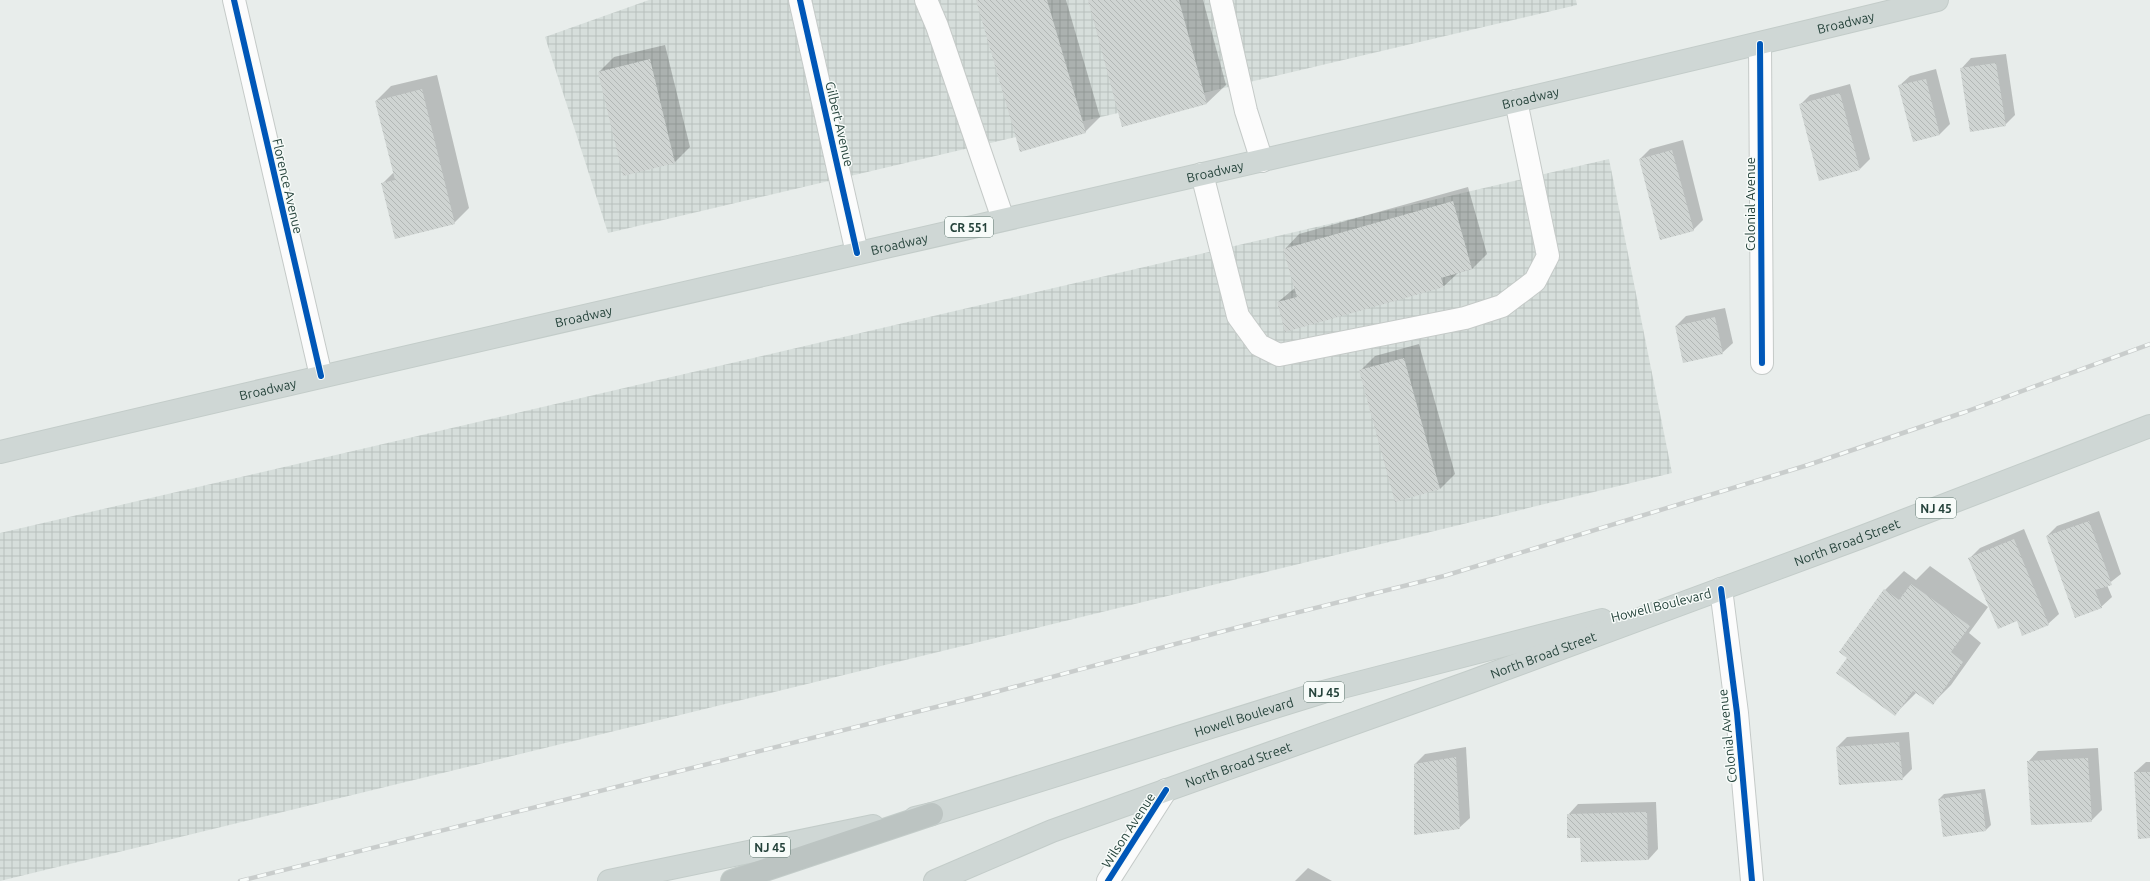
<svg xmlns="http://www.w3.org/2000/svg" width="2150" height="881" font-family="Ubuntu,sans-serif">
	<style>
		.industrial { fill: url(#industrial-grid) }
		.shadow { fill: #0003 }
		.building { fill: url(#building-back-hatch) }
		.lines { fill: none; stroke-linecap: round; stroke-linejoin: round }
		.minor-casing { stroke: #c5cac8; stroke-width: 24 }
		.major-casing { stroke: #c3ccc9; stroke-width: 24 }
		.highway-casing { stroke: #c3ccc9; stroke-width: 24 }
		.minor { stroke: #fcfcfc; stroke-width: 22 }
		.major { stroke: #cfd7d5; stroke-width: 22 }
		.highway { stroke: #bcc4c2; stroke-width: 22 }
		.rail-casing { stroke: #c9cdcc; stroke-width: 4.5 }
		.rail { stroke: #f7fbf9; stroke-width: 3; stroke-dasharray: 9; stroke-linecap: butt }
		.cycleway-casing { stroke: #f7fbf9; stroke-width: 8 }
		.cycleway { stroke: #0057b8; stroke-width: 6 }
		.labels { text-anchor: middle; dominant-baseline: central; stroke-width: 3; stroke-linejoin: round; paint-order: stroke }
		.shield { fill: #f7fbf9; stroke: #637a73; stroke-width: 1 }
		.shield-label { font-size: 12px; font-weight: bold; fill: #24423a }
		.street-label { font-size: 13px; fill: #24423a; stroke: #f7fbf9 }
	</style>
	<defs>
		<pattern id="industrial-grid" width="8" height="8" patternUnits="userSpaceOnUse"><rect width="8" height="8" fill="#d6dedb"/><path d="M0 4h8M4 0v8" fill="none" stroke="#b8c0bd"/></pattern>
		<pattern id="building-back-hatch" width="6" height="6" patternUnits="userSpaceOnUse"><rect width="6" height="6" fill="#cfd4d2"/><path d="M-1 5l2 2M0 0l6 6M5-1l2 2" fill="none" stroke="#b2b7b5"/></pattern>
	</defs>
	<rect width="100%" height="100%" fill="#e8edeb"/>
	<!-- industrial -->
	<g class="industrial">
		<path d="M649,0H1576L1577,5L608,233L545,37Z"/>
		<path d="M1609,159L1672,473L0,881V533Z"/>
	</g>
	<!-- shadow -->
	<g class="shadow">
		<path d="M977,0H1066L1100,117L1085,132Z"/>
		<path d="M1089,0H1203L1226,85L1207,103Z"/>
		<path d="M665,45L690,147L675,162L599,72L614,57Z"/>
		<path d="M2006,54L2015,115L2005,125L1961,69L1971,58Z"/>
		<path d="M1936,69L1950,124L1940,134L1914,141L1899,86L1910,76Z"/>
		<path d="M437,75L469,208L454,223L383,183L394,172L376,101L391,86Z"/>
		<path d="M1850,84L1870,159L1860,169L1800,105L1810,95Z"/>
		<path d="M1683,140L1703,220L1693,230L1640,159L1650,149Z"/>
		<path d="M1468,187L1487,254L1472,269L1458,273L1444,286L1278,302L1296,287L1285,249L1299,234Z"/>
		<path d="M1725,308L1733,343L1722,353L1683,361L1676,326L1686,316Z"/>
		<path d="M1419,344L1455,474L1440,489L1360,371L1375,356Z"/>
		<path d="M2099,511L2121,574L2107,585L2112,597L2101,607L2047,536L2057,526Z"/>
		<path d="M2024,529L2059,614L2048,624L2017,620L1970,558L1980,548Z"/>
		<path d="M1930,566L1988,607L1969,633L1981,643L1951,685L1933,703L1917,692L1895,714L1849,658L1840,652L1885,590L1904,571L1916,580Z"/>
		<path d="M1909,732L1912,769L1902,779L1837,747L1847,737Z"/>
		<path d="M1466,747L1470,818L1459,828L1415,764L1425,754Z"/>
		<path d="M2098,748L2102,810L2091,821L2028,762L2038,751Z"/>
		<path d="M2146,762H2150V837L2135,772Z"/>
		<path d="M1985,789L1991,825L1986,830L1939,799L1944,794Z"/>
		<path d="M1656,802L1658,849L1648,860L1581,837L1568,815L1578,804Z"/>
		<path d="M1308,868L1332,881H1295Z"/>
	</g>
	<!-- building -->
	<g class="building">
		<path d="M976,0H1047L1086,133L1020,152Z"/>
		<path d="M1088,0H1179L1207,104L1122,127Z"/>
		<path d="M650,59L675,163L623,176L598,72Z"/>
		<path d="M1996,63L2006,126L1970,132L1960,68Z"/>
		<path d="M1926,79L1940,135L1913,142L1898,85Z"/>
		<path d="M422,89L455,224L395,239L381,183L395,180L375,101Z"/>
		<path d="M1840,93L1860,170L1819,181L1799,104Z"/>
		<path d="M1672,150L1694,231L1660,240L1639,159Z"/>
		<path d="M1453,201L1472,269L1441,278L1444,287L1285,332L1277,302L1297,297L1283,249Z"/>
		<path d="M1715,317L1723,354L1683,363L1675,326Z"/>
		<path d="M1404,358L1440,489L1395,502L1359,370Z"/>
		<path d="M2089,521L2112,585L2095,590L2102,608L2075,618L2046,536Z"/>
		<path d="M2014,539L2049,625L2022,636L2017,621L1998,629L1968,558Z"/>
		<path d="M1911,584L1970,626L1951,652L1963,662L1933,705L1913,691L1895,716L1836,673L1847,658L1839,652L1884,589L1899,600Z"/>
		<path d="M1899,742L1903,780L1839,785L1836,747Z"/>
		<path d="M1456,757L1460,829L1414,835V764Z"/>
		<path d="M2088,758L2092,822L2031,825L2027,761Z"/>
		<path d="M2134,772H2150V838L2138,839Z"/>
		<path d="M1981,793L1986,831L1943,837L1938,799Z"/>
		<path d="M1647,812L1648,860L1581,862L1580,838H1567V814Z"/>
	</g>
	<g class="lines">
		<!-- minor casing -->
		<g class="minor-casing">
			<g id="minor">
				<path d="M234,0L321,376"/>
				<path d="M800,0L857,253"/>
				<path d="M926,0L937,26L1003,219"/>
				<path d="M1221,0L1246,111L1262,161"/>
				<path d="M1760,44L1762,363"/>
				<path d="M1202,174L1238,316L1259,345L1279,355L1465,318L1502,306L1535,281L1548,256L1516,101"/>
				<path d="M1721,589L1737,713L1752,881"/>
				<path d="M1108,881L1166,790"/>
			</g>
		</g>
		<!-- major casing -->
		<g class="major-casing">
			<g id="major">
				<path id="s1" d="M0,452C645,299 1293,158 1937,0"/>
				<path id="s2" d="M915,818L932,814L1323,692L1602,620"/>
				<path d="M609,881L873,826"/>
				<path id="s3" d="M935,881L1052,831L1470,682L1859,538L2150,426"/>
			</g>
		</g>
		<!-- highway casing -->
		<g class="highway-casing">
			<path id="highway" d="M732,881L932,814"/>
		</g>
		<!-- minor -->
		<use href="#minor" class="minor"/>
		<!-- major -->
		<use href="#major" class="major"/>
		<!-- highway -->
		<use href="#highway" class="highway"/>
		<!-- rail casing -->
		<g class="rail-casing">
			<path id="rail" d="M240,881L984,695L1243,626L1444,576L1808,465L1965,412L2150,344"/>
		</g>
		<!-- rail -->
		<use href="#rail" class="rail"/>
		<!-- cycleway casing -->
		<g class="cycleway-casing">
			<g id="cycleway">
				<path d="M234,0L321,376"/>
				<path d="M800,0L857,253"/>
				<path d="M1760,44L1762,363"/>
				<path d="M1721,589L1737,713L1752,881"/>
				<path d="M1108,881L1166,790"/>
			</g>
		</g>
		<!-- cycleway -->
		<use href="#cycleway" class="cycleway"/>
	</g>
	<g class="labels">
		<!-- shield labels -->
		<g class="shield">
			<rect x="945" y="217" width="48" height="20" rx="3"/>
			<rect x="1916" y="498" width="40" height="20" rx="3"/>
			<rect x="1304" y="682" width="40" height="20" rx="3"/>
			<rect x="750" y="837" width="40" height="20" rx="3"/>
		</g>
		<g class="shield-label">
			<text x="969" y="227">CR 551</text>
			<text x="1936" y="508">NJ 45</text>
			<text x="1324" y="692">NJ 45</text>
			<text x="770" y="847">NJ 45</text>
		</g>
		<!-- street labels -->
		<g class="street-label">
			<text stroke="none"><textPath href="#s1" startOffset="1895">Broadway</textPath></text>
			<text stroke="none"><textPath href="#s1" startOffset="1571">Broadway</textPath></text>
			<text transform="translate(840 124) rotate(77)">Gilbert Avenue</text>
			<text stroke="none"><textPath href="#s1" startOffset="1247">Broadway</textPath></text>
			<text transform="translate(288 186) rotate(77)">Florence Avenue</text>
			<text transform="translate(1750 204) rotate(-90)">Colonial Avenue</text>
			<text stroke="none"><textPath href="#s1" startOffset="923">Broadway</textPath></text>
			<text stroke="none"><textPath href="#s1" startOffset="599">Broadway</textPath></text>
			<text stroke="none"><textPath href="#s1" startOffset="275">Broadway</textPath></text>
			<text stroke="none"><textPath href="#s3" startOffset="973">North Broad Street</textPath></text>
			<text transform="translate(1661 605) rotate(-14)">Howell Boulevard</text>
			<text stroke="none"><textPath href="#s3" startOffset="649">North Broad Street</textPath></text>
			<text stroke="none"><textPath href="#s2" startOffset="344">Howell Boulevard</textPath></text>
			<text transform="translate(1727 736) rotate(-96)">Colonial Avenue</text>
			<text stroke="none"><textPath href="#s3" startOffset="325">North Broad Street</textPath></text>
			<text transform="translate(1128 830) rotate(-57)">Wilson Avenue</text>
		</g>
	</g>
</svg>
